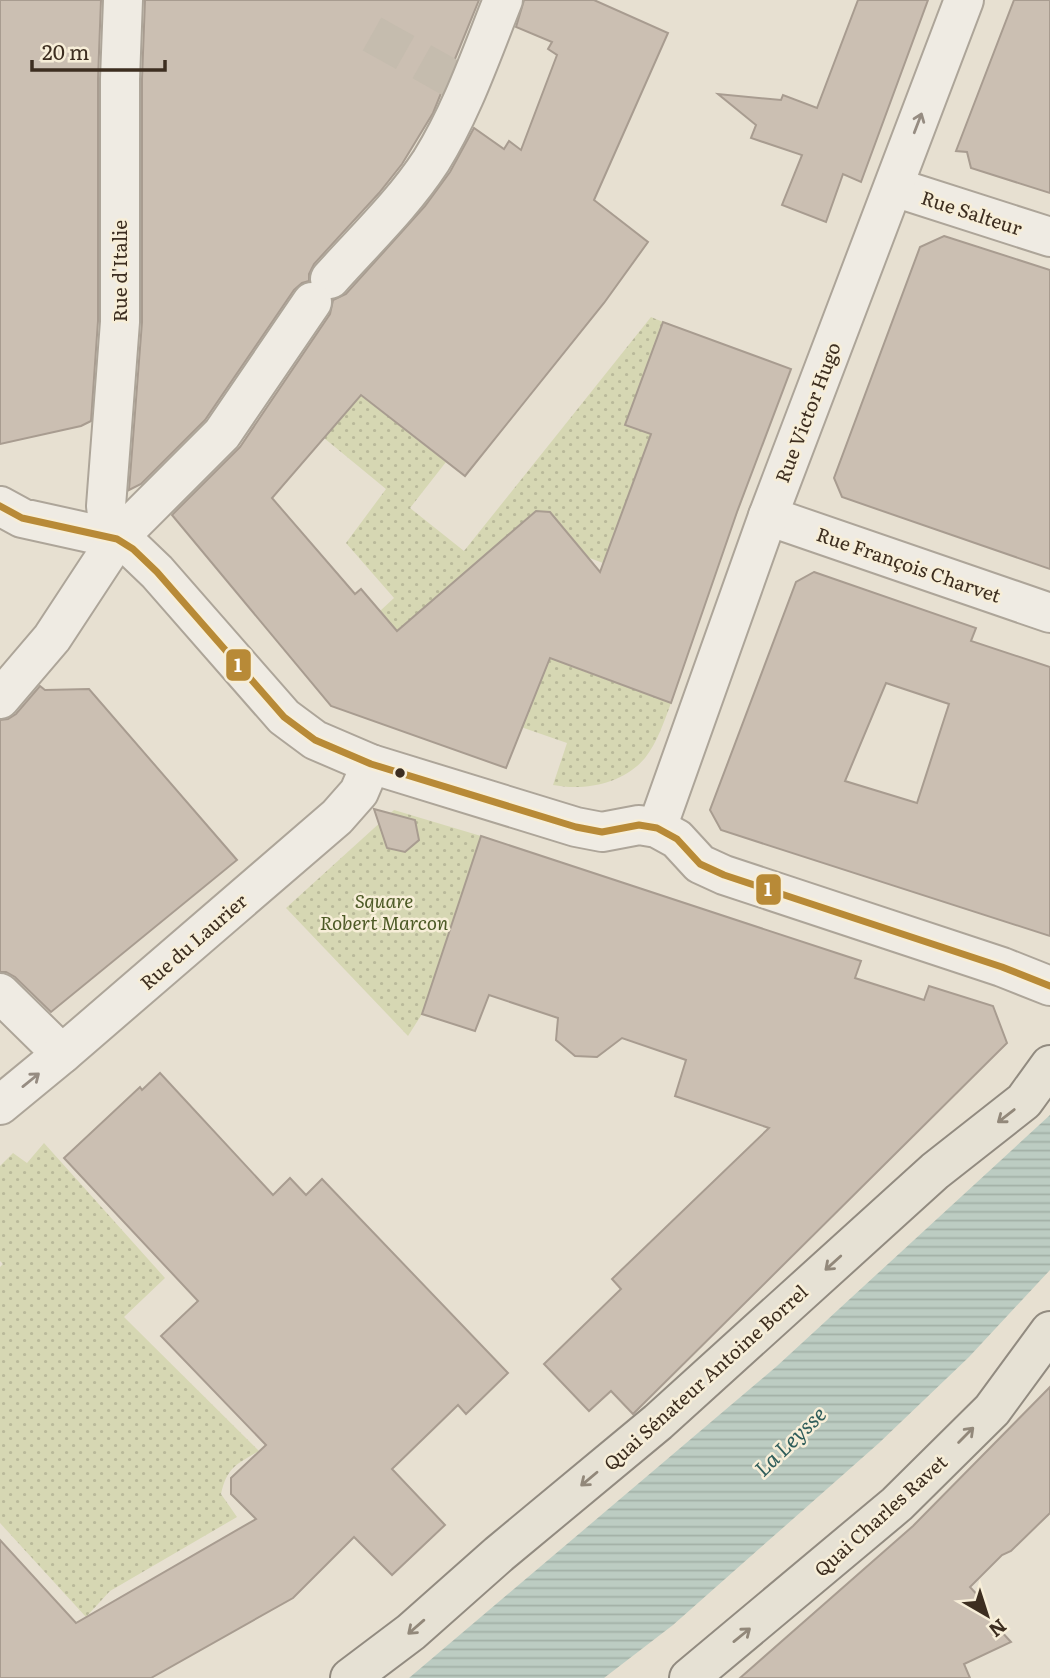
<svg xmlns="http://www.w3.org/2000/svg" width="1050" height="1678" font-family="Literata,serif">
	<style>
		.green { fill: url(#green-dots) }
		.water { fill: url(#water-rules) }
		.building { fill: #cbbfb2; stroke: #a89c90; stroke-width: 2; fill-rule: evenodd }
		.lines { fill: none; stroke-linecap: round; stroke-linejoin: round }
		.street-tunnel { stroke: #c5bcae; stroke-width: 38; stroke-dasharray: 38 19; stroke-linecap: butt }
		.street-casing { stroke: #ada599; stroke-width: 42 }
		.primary-casing { stroke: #928b80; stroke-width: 42 }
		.street { stroke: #efebe3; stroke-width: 38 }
		.primary { stroke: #e6e1d4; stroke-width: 38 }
		.bus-1-casing { stroke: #f7eed8; stroke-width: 12 }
		.bus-1 { stroke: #b88a37; stroke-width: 7 }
		.oneway { stroke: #968c82 }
		.oneway2 { stroke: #92887a }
		.bus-dot { fill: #3d2e20; stroke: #f7eed8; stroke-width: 2.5 }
		.labels { text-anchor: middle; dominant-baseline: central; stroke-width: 5; stroke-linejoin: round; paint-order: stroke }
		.street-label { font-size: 19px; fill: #3d2e20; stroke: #f7eed8 }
		.park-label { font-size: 19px; font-style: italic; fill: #4d5a26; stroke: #f7eed8 }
		.water-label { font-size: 21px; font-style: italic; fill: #2f5d5a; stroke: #f7eed8 }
		.line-badge { stroke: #f7eed8; stroke-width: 2.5 }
		.badge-label { font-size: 19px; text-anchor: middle; font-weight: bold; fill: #fff }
	</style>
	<defs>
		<pattern id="green-dots" width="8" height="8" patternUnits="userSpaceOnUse" patternTransform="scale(1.75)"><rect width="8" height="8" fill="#d6d7b3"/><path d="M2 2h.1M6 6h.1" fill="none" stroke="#b9b99a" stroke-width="1.8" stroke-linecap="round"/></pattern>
		<pattern id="water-rules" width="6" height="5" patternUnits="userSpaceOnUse" patternTransform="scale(1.75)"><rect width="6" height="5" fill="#bcccc2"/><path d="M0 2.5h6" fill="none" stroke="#a2b0a6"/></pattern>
	</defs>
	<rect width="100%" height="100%" fill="#e7e0d1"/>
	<!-- green -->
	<g class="green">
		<path d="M651,317L663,322L625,424L669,441L666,450L749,481L733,525L631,489L603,563L587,557L550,512L536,511L397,631L380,611L394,598L346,543L386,489L324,438L329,432L335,375L446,462L410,508L464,551Z"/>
		<path d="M532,626L583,671L671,703C664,722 657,743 645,758C623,784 585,791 553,785L567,743L521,727Z"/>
		<path d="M394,810L481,836L422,1014L408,1036L286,908Z"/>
		<path d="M44,1143L165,1278L124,1317L259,1451C237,1464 227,1467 221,1494L237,1517L110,1591L86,1617L0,1523V1267L3,1264L0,1261V1166L13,1153L27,1163Z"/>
	</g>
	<!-- water -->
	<path class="water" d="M1050,1115V1270L969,1357L879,1443L673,1625L604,1678H409L777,1366Z"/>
	<!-- building -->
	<g class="building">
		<path d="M0,0H101L98,79V321L91,421L81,426L0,444Z"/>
		<path d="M145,0H479L433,113L402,164L379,193L314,264L309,274V281L302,283L294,290L205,420L141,484L129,490L142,322V79Z"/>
		<path d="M524,0H594L668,33L594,200L648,242L604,303L465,476L361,395L272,498L355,594L361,589L397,631L536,511L550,512L600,572L651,434L625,425L663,322L791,369L737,512L671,703L550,658L506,768L331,706L172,515L240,447L330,314L333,300L346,294L425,206L450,172L474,128L504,149L509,141L521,150L557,55L548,49L552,42L516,27Z"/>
		<path d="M858,0H928L861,182L843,174L826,222L782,205L802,155L751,138L756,125L718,94L781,100L783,95L817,108Z"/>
		<path d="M1014,0H1050V193L971,168L967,152L956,151Z"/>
		<path d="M944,236L1050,270V569L842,497L834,478L920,247Z"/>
		<path d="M814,572L976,628L971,641L1050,667V936L721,830L710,810L796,582ZM886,683L949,704L917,803L845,781Z"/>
		<path d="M40,686L45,690L89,689L237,860L51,1012L15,977L6,972H0V720L8,719L16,714Z"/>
		<path d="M374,809L415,820L419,840L405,852L387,848Z"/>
		<path d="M481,836L861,961L855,978L924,1000L929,986L993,1006L1007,1043L633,1414L611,1391L589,1411L544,1364L621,1289L612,1279L769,1128L675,1096L686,1060L622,1038L597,1057L575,1056L556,1040L558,1018L489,995L475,1031L422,1014Z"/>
		<path d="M160,1073L273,1195L290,1178L306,1195L322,1179L508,1373L466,1414L458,1405L392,1469L445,1525L392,1575L354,1537L293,1598L151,1678H0V1540L76,1623L256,1519L231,1494V1478L266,1445L161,1336L198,1301L64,1158L140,1087L142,1090Z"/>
		<path d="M1050,1387V1513L1011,1551L1002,1555L970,1587L981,1599L976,1604L1011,1642L964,1664L970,1678H740L913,1526Z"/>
	</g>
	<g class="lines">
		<!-- street-tunnel -->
		<path class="street-tunnel" d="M372,34L458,82"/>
		<!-- street casing -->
		<g class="street-casing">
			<g id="street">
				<path d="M894,187L1050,237"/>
				<path d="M330,279C364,241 403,204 431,161C462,111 481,55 503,0"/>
				<path d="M0,506L22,518L117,539L133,549L157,572L284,717L315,740L371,764L576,827L602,832L639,825L657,828L677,839L700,864L724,875L1002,967L1050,986"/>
				<path d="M768,516L1050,613"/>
				<path d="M117,539L107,515L106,506L120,322V79L123,0"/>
				<path d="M0,699L52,638L117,539L222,434L312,302"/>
				<path d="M657,828L768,516L964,0"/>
				<path d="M0,993L62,1054"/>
				<path d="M0,1105L62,1054L337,817L359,792L371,764"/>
			</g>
		</g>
		<!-- primary casing -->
		<g class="primary-casing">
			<g id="primary">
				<path d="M350,1678L411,1632L499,1554L658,1422L935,1171L1024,1101L1050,1065"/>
				<path d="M689,1678L897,1504L992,1410L1050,1331"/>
			</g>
		</g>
		<!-- street -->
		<use href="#street" class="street"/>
		<!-- primary -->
		<use href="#primary" class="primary"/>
		<!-- bus-1 casing -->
		<g class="bus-1-casing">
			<path id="bus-1" d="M0,506L22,518L117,539L133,549L157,572L284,717L315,740L371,764L576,827L602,832L639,825L657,828L677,839L700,864L724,875L1002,967L1050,986"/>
		</g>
		<!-- bus-1 -->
		<use href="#bus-1" class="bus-1"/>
	</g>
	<!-- one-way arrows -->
	<defs><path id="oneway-shaft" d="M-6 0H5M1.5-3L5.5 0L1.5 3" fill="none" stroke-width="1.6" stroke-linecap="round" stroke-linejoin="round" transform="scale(1.75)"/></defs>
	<g class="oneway">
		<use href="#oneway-shaft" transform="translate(918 123) rotate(-69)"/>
		<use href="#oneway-shaft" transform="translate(31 1080) rotate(-39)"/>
	</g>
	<g class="oneway2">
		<use href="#oneway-shaft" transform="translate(1006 1116) rotate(142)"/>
		<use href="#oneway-shaft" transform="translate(833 1263) rotate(138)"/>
		<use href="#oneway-shaft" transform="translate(966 1435) rotate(-45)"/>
		<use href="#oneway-shaft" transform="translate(589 1479) rotate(140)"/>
		<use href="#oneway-shaft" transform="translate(416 1627) rotate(139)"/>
		<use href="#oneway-shaft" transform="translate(742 1635) rotate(-39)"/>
	</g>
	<!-- markers -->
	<circle class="bus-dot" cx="400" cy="773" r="6"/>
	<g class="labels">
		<!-- street labels -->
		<g class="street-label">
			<text transform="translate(972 212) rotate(18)">Rue Salteur</text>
			<text transform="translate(119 271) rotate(-90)">Rue d'Italie</text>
			<text transform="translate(807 412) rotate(-69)">Rue Victor Hugo</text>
			<text transform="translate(909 564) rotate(19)">Rue François Charvet</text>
			<text transform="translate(193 941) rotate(-41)">Rue du Laurier</text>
			<text transform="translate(705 1377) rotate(-42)">Quai Sénateur Antoine Borrel</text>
			<text transform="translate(880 1515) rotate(-42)">Quai Charles Ravet</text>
		</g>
		<!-- park labels -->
		<g class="park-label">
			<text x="384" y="900">Square<tspan x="384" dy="22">Robert Marcon</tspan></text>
		</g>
		<!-- water labels -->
		<g class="water-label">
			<text transform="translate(789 1440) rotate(-44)">La Leysse</text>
		</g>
	</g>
	<g class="line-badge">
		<rect x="225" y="648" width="27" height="34" rx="7" fill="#b88a37"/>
		<rect x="755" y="873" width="27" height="33" rx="7" fill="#b88a37"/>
	</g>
	<g class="badge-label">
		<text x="238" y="672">1</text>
		<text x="768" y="896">1</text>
	</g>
	<!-- north arrow -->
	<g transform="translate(987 1615) rotate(141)" stroke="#f7eed8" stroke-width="5" paint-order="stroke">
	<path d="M0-5L12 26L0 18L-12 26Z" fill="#3d2e20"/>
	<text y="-10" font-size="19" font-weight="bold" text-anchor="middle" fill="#3d2e20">N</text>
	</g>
	<!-- scale -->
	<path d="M32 60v10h133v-10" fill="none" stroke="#3d2e20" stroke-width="3.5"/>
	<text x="42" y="60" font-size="21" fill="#3d2e20" stroke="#f7eed8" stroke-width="5" paint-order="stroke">20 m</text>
</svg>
